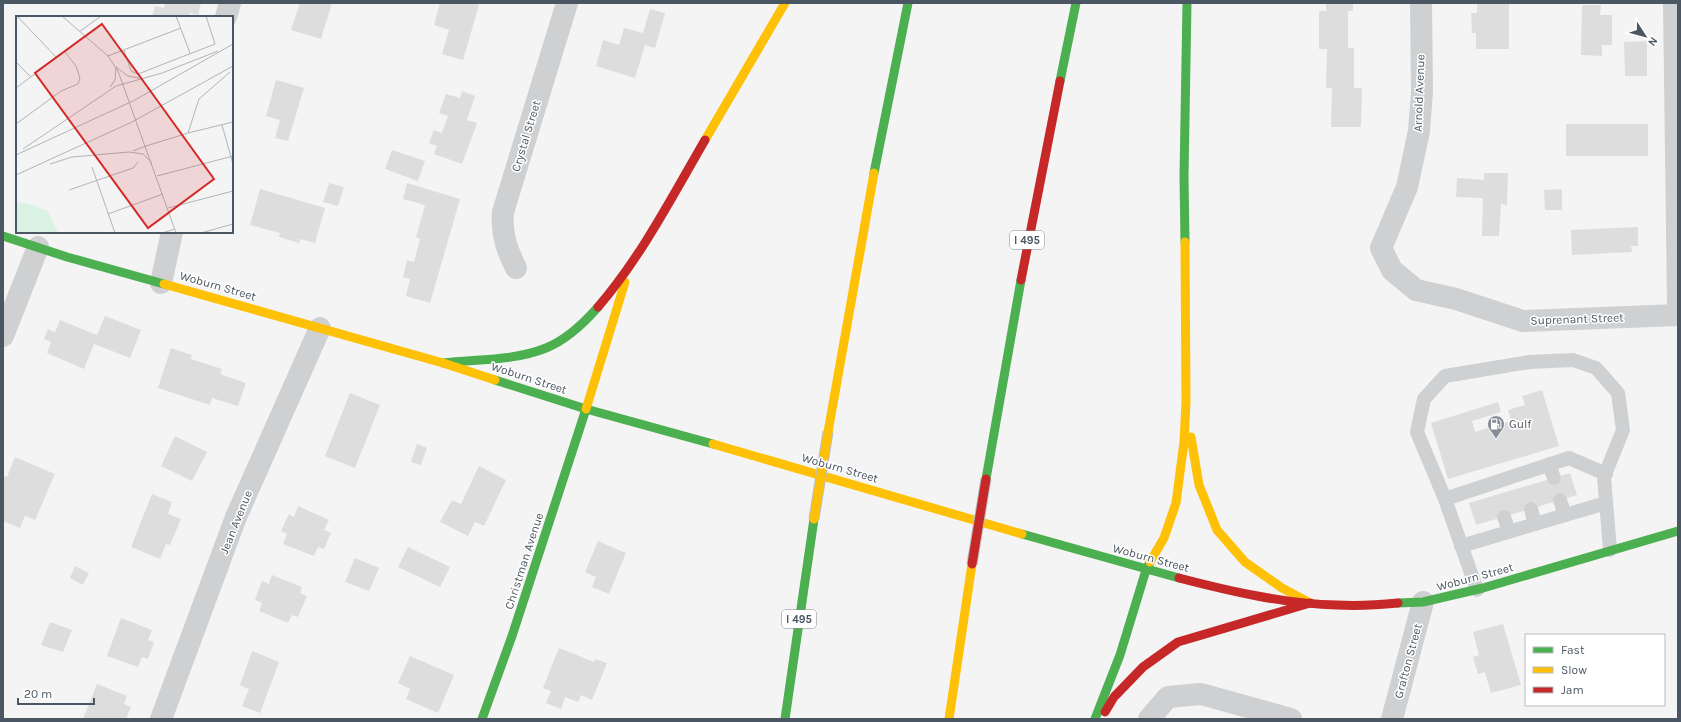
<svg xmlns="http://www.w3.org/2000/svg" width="1681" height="722" font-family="Karla,sans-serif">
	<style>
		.building { fill: #ddddde }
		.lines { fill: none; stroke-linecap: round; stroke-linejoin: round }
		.lane { stroke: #ced0d2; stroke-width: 14 }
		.street { stroke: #ced0d2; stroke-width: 22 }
		.fast { stroke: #4caf50; stroke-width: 9 }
		.slow { stroke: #ffc107; stroke-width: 9 }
		.jam { stroke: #c62828; stroke-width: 9 }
		.slow-bridge-casing { stroke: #b9bec3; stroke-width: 11; stroke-linecap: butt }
		.jam-bridge-casing { stroke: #b9bec3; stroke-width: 11; stroke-linecap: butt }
		.slow-bridge { stroke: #ffc107; stroke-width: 9 }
		.jam-bridge { stroke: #c62828; stroke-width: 9 }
		.labels { text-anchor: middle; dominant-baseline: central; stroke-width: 3; stroke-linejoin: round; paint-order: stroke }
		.shield { fill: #fff; stroke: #808990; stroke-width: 1 }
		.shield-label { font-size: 11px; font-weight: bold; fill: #4a5661 }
		.street-label { font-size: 12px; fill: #4a5661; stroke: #fff }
		.poi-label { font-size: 12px; fill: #4a5661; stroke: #fff; text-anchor: start }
		.inset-road { fill: none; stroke: #b0b5b9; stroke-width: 1 }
		.view { fill: #d62828; fill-opacity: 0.15; stroke: #d62828; stroke-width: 2 }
		.inset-edge { fill: none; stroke: #4a5661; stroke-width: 2 }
	</style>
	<rect width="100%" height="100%" fill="#f4f4f4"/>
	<!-- building -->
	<g class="building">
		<path d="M165,3H201L198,15L190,13L189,17H152L155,6L164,8Z"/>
		<path d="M300,3H332L321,39L291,30Z"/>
		<path d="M440,3H471L479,5L463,60L442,54L449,30L434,25Z"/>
		<path d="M1326,3H1353V11H1348V48H1354V88H1362L1361,127H1331L1332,88H1326L1327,49H1319V11H1326Z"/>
		<path d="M1477,3H1509V49H1476V33H1472L1471,13H1477Z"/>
		<path d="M1582,5H1601L1600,15H1612V45H1602V56L1581,55Z"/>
		<path d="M650,9L665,13L655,48L645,45L635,78L596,66L603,40L619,45L624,28L643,33Z"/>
		<path d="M1647,41V76H1625L1624,42Z"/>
		<path d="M276,80L304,88L288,141L275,138L280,120L266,116Z"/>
		<path d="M462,91L475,96L467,120L477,123L462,164L434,154L437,146L429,143L434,130L442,133L448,116L439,113L446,94L460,98Z"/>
		<rect x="1566" y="124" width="82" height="32"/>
		<path d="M392,150L425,161L418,181L385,169Z"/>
		<path d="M1484,173H1508L1507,205L1501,204L1499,236H1482L1483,198L1456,197L1457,178L1484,180Z"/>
		<path d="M329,183L344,187L338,206L323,202Z"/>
		<path d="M407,183L460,199L430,303L406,296L410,279L403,277L407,260L414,262L420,239L416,237L425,205L403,199Z"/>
		<path d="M260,189L325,208L315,243L300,239L299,243L279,237L280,233L250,225Z"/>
		<path d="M1562,189V210H1545L1544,190Z"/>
		<path d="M1638,227V246H1631L1632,252L1572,255L1571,230Z"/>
		<path d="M105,316L141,330L130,358L94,344L84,369L47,353L51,342L44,339L48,329L55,332L60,320L97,335Z"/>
		<path d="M171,348L192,355L191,359L222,369L220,374L246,383L238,406L212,398L210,405L158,388Z"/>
		<path d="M1542,390L1559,446L1448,479L1431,423L1498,402L1501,412L1472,421L1475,432L1511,421L1508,410L1525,405L1522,396Z"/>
		<path d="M350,393L380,405L355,468L325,456Z"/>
		<path d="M175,436L207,452L192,481L161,466Z"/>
		<path d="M417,444L427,448L421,465L411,462Z"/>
		<path d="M15,457L55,474L35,520L25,516L20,528L3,521V476L7,477Z"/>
		<path d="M479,466L506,480L484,526L475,522L468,536L440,522L452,500L461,504Z"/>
		<path d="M1570,473L1577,495L1476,525L1469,503Z"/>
		<path d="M152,494L172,502L168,514L181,519L170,545L166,544L160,559L131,547Z"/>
		<path d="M298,506L329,520L324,530L331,533L324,549L318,547L314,556L283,544L287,534L281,531L289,514L294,517Z"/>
		<path d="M598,541L626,553L609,594L592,587L596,577L585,572Z"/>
		<path d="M408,547L450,567L440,587L398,567Z"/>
		<path d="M355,558L379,568L369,591L345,582Z"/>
		<path d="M75,566L89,573L83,585L70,578Z"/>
		<path d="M272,575L302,587L300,593L307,596L298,617L292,615L288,623L259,611L262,603L255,600L262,581L269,584Z"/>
		<path d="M121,618L152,630L148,640L154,642L148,659L142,657L138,667L107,656Z"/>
		<path d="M50,622L72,630L63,652L41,645Z"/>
		<path d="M1503,624L1521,685L1491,693L1485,672L1478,674L1473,657L1479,655L1473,632Z"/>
		<path d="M559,648L594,662L595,659L607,663L592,700L581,695L578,702L565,697L561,709L546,703L551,691L543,688Z"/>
		<path d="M252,651L279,662L260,713L242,706L249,689L240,685Z"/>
		<path d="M410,656L454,675L438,713L406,699L410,689L398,683Z"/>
		<path d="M97,684L127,696L124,704L131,707L126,719H83Z"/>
	</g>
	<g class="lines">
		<!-- lane -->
		<g class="lane">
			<path d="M1549,464L1554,478"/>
			<path d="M1445,499L1569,458L1606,474"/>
			<path d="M1560,500L1565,515"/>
			<path d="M1531,509L1535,524"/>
			<path d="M1504,517L1509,531"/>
			<path d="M1461,546L1606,503"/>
			<path d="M1477,590L1445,499L1417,432L1424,399L1445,376L1529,362L1573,360L1596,368L1618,393L1623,430L1604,477L1610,550"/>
		</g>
		<!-- street -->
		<g class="street">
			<path d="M1421,3L1422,92L1419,131L1407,187L1381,248L1392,270L1416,290L1456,299L1523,321L1678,315"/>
			<path d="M1674,3L1678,305"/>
			<path d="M226,17L230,3"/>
			<path d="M516,268C507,250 501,234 503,212L567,3"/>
			<path d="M161,283L172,232"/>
			<path d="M3,336L38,247"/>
			<path d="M161,719L236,517L320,328"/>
			<path d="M1149,719L1168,697L1201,694L1291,719"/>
			<path d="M1392,719L1423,602"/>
		</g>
		<!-- fast -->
		<g class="fast">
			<path d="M1060,81L1076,3"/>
			<path d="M874,173L908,3"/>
			<path d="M3,236L67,257L164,284"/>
			<path d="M1185,242L1184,176L1187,3"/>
			<path d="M443,363C476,359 514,361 546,348C566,340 584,323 598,307"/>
			<path d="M495,380L586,409L713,444"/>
			<path d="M986,479L1021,280"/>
			<path d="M1022,534L1179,578"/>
			<path d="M1398,603L1423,602L1483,588L1678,531"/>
			<path d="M482,719L512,636L586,409"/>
			<path d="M785,719L814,519"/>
			<path d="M1095,719L1120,655L1146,570L1150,562"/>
		</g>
		<!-- slow -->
		<g class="slow">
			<path d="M705,140L785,3"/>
			<path d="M164,284L443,363L495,380"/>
			<path d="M586,409L625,282"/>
			<path d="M828,432L874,173"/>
			<path d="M1191,437L1199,485L1217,530L1245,562L1282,588L1310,603"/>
			<path d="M713,444L1022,534"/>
			<path d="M1150,562L1164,538L1176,503L1184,442L1186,402L1185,242"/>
			<path d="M949,719L972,564"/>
		</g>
		<!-- jam -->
		<g class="jam">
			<path d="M1021,280L1060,81"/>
			<path d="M598,307C641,257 672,197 705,140"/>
			<path d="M1179,578C1229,591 1285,604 1337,605C1358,606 1378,605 1398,603"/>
			<path d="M1105,712L1114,697L1143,667L1178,642L1310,603"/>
		</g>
		<!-- slow-bridge casing -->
		<g class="slow-bridge-casing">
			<path id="slow-bridge" d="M814,519L828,432"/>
		</g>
		<!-- jam-bridge casing -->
		<g class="jam-bridge-casing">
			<path id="jam-bridge" d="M972,564L986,479"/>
		</g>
		<!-- slow-bridge -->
		<use href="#slow-bridge" class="slow-bridge"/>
		<!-- jam-bridge -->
		<use href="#jam-bridge" class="jam-bridge"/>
	</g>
	<!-- icons -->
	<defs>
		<g id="fuel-pin" transform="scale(0.9)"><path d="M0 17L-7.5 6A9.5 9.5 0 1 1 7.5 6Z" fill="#868d94" stroke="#fff"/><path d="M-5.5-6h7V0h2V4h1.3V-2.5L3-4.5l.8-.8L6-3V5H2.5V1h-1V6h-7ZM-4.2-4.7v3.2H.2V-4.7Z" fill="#fff"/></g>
	</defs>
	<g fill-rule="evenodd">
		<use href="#fuel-pin" x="1496" y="424"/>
	</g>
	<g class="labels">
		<!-- shield labels -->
		<g class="shield">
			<rect x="1010" y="231" width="34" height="18" rx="3"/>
			<rect x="782" y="610" width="34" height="18" rx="3"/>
		</g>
		<g class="shield-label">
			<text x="1027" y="240">I 495</text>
			<text x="799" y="619">I 495</text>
		</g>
		<!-- street labels -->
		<g class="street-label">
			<text transform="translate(1419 93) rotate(-88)">Arnold Avenue</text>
			<text transform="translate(526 136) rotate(-73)">Crystal Street</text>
			<text transform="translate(218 286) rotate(16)">Woburn Street</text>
			<text transform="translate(1577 319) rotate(-2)">Suprenant Street</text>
			<text transform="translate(529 378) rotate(18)">Woburn Street</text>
			<text transform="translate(840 468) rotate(16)">Woburn Street</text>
			<text transform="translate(236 522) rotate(-68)">Jean Avenue</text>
			<text transform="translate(1151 558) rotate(15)">Woburn Street</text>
			<text transform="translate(524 561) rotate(-72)">Christman Avenue</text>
			<text transform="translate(1475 577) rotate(-15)">Woburn Street</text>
			<text transform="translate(1408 661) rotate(-75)">Grafton Street</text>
		</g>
		<!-- poi labels -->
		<g class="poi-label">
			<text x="1509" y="424">Gulf</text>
		</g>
	</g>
	<!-- overview -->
	<g transform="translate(16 16)">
		<rect width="217" height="217" fill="#f4f4f4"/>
		<path d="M0,186L14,188L32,195L42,217H0Z" fill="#d9f2e3"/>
		<path class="inset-road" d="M1,0L41,42M46,0L92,40L102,55L160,217M160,0L174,37M63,16L85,0M108,34L115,55L122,58L199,28L190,0M92,40L165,12M0,46L15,61M100,51L112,60L123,62M94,71L99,64L100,51M0,72L68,21M0,108L45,75L62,68L64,62L60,50L49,36M206,109L217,148M172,117L217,106M172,117L183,83L214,56M130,130L172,117M7,133L100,70L146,57L202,35M117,135L130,130M0,139L119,84L217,28M34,148L56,141L113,136L127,138L136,147M76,151L99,217M0,159L116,106L217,50M141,160L217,140M53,174L117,152L122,146M152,192L217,175M92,198L147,178M146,217L159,213M185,217L217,208"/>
		<path class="view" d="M86,8L198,163L132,212L19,57Z"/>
		<rect width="217" height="217" class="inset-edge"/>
	</g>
	<!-- border -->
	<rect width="1681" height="722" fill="none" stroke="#4a5661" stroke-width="8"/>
	<!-- legend -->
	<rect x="1525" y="634" width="140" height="72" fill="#ffffff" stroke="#b7bbc0"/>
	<rect x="1533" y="647" width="20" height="6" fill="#4caf50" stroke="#b7bbc0"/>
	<text x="1561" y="654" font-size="12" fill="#4a5661">Fast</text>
	<rect x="1533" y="667" width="20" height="6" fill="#ffc107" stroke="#b7bbc0"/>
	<text x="1561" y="674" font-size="12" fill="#4a5661">Slow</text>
	<rect x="1533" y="687" width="20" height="6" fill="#c62828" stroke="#b7bbc0"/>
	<text x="1561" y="694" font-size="12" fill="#4a5661">Jam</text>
	<!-- north arrow -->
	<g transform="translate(1645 36) rotate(126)" stroke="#ffffff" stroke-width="3" paint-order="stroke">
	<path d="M0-3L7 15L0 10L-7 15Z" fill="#4a5661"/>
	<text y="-6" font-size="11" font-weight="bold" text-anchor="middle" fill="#4a5661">N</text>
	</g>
	<!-- scale -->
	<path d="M18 698v6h76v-6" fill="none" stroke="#4a5661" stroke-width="2"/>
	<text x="24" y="698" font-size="12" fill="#4a5661" stroke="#ffffff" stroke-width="3" paint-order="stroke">20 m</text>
</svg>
